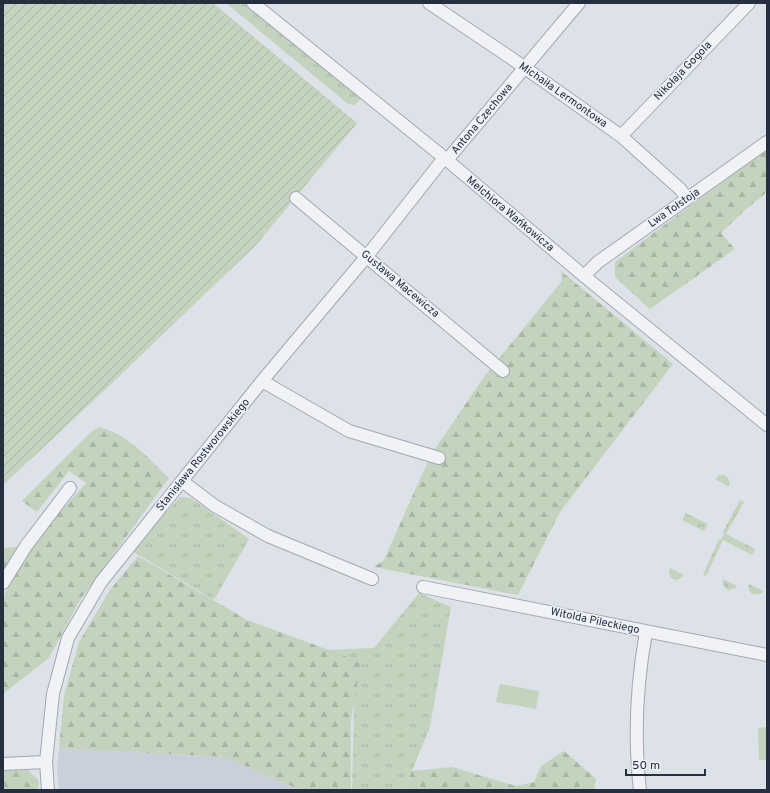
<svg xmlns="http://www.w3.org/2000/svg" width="770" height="793" font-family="Overpass,sans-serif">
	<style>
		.built { fill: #cad0da }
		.grass { fill: url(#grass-tufts) }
		.forest { fill: url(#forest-firs) }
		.park { fill: #c3d3bd }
		.garden { fill: url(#garden-furrows) }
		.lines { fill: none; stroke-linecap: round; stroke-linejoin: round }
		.minor-casing { stroke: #a2a8b2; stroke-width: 14 }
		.minor { stroke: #f0f2f6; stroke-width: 12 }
		.labels { text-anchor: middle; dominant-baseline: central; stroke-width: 3; stroke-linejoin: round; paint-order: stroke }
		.street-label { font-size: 11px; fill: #252f40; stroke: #ecf0f6 }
	</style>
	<defs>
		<pattern id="grass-tufts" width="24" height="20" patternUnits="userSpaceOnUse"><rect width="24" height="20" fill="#c3d3bd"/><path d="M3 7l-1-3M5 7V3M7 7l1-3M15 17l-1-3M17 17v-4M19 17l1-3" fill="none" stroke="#a7b5a4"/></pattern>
		<pattern id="forest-firs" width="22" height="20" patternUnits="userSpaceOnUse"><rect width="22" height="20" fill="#c3d3bd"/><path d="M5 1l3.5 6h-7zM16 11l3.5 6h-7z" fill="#a7b5a4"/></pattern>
		<pattern id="garden-furrows" width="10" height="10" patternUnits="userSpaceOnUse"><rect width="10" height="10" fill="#c3d3bd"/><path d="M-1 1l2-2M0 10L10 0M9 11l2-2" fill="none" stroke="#a7b5a4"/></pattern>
	</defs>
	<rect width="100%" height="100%" fill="#dde1e8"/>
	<!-- built -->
	<path class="built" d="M59,748L225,757L300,790H59L57,771Z"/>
	<!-- grass -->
	<g class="grass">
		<path d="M226,3H245L362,98L354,105L348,104Z"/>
		<path d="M719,475C726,474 731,479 729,486L715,479Z"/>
		<path d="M180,497L191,498L249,539L214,600L132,551Z"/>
		<path d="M740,500L744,502L726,534L755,549L752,555L723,540L706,576L703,575L719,539H721L724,533L723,532Z"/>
		<path d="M686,513L708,524L704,531L682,520Z"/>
		<path d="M670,568L684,575C677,584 666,579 670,568Z"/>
		<path d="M723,579L737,586L736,588L728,590C724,587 722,584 723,579Z"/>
		<path d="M749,584L763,591L762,593C754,596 747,594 749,584Z"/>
		<path d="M419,593L451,607L430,727L404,790H352L354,701L328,650L374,648Z"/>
	</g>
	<!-- forest -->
	<g class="forest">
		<path d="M767,150V192L745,210L721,233L735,249L650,309L615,277V262L683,211Z"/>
		<path d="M561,271L673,364L560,512L518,595L374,567L384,560L423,472L437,446L484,377L562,281Z"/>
		<path d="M99,427C129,435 148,458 169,478L80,600L49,658L3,694V597L27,552L49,525L86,483L69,471L37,512L22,501L91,432Z"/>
		<path d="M18,547L3,575V548Z"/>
		<path d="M138,556L247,620L361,662L351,720V790H300L225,757L59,748L64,696L79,642L110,590Z"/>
		<path d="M564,751L596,779L594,790H404L412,771L452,767L516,786L534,782L541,766Z"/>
		<path d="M28,770L39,781L38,790H3V771Z"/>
	</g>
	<!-- park -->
	<g class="park">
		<path d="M500,684L539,691L536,709L496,702Z"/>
		<path d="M767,727V760H759L758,728Z"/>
	</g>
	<!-- garden -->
	<path class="garden" d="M3,3H213L357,123L257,244L109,386L3,485Z"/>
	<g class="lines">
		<!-- minor casing -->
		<g class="minor-casing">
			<g id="minor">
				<path d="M253,3L447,160L584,276L767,425"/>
				<path d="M429,3L511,58L621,136L680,189L687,198"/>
				<path d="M621,136L749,3"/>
				<path d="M447,160L579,3"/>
				<path d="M296,198L503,371"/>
				<path d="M584,276L598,262L767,142"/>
				<path d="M262,381L349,431L439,458"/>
				<path d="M182,481L215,506L268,536L372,579"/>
				<path d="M3,583L26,546L70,488"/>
				<path d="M423,587L767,655"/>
				<path d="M3,764L46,762"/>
				<path d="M48,790L46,762L53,694L68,638L101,582L262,381L367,256L444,158"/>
				<path d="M640,790C634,739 637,682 646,632"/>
			</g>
		</g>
		<!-- minor -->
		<use href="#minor" class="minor"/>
	</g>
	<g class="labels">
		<!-- street labels -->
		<g class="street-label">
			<text transform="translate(683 71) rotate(-46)">Nikołaja Gogola</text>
			<text transform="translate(563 95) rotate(35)">Michaiła Lermontowa</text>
			<text transform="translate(482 119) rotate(-50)">Antona Czechowa</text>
			<text transform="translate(674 208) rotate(-35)">Lwa Tołstoja</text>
			<text transform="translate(510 214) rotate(40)">Melchiora Wańkowicza</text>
			<text transform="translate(400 284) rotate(40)">Gustawa Macewicza</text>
			<text transform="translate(203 455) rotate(-51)">Stanisława Rostworowskiego</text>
			<text transform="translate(595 621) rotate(12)">Witolda Pileckiego</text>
		</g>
	</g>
	<!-- border -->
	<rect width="770" height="793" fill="none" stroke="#252f40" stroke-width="8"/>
	<!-- scale -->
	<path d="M626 769v6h79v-6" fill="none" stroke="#252f40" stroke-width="2"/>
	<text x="632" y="769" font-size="12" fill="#252f40" stroke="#ecf0f6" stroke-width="3" paint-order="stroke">50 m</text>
</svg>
